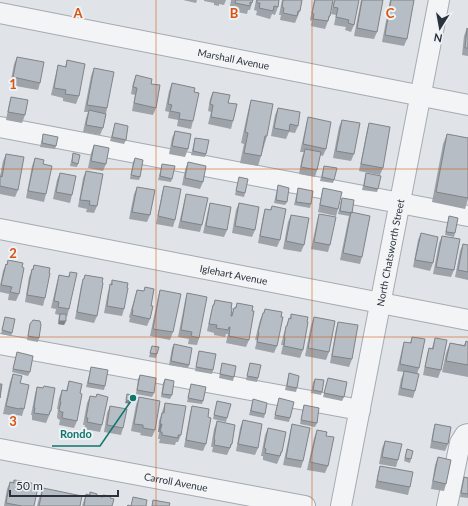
<svg xmlns="http://www.w3.org/2000/svg" width="468" height="506" viewBox="0 0 468 506" font-family="Lato,sans-serif">
<style>
.lines{fill:none;stroke-linecap:round;stroke-linejoin:round}
.minor-casing{stroke:#a6aab1;stroke-width:22}
.minor{stroke:#f2f4f6;stroke-width:20}
.wall{fill:#9da3a9}
.shaded-wall{fill:#808489}
.building{fill:#b7bdc4;stroke:#808489}
.grid{fill:none;stroke:#d55511;stroke-width:1;stroke-opacity:0.55}
.labels{text-anchor:middle;dominant-baseline:central;stroke-width:4;stroke-linejoin:round;paint-order:stroke}
.street-label{font-size:10px;fill:#2a323d;stroke:#eff2f5}
.grid-label{font-size:13px;text-anchor:middle;font-weight:bold;fill:#d55511;stroke:#eff2f5;stroke-width:4;stroke-linejoin:round;paint-order:stroke}
.leader{fill:none;stroke:#0f766e;stroke-width:1.5}
.callout-dot{fill:#0f766e;stroke:#eff2f5;stroke-width:1.5}
.callout-label{font-size:11px;text-anchor:middle;font-weight:bold;fill:#0f766e;stroke:#eff2f5;stroke-width:4;stroke-linejoin:round;paint-order:stroke}
</style>
<rect width="100%" height="100%" fill="#e0e3e7"/>
<g class="lines">
<!-- minor casing -->
<g class="minor-casing">
<g id="minor">
<path id="s1" d="M0 13 468 105"/>
<path d="M0 127 468 216"/>
<path id="s2" d="M0 229 468 320"/>
<path d="M0 344 360 410"/>
<path id="s3" d="M0 449 305 506"/>
<path id="s4" d="M341 506 439 0"/>
<path d="M447 506 460 443 465 435 468 434"/>
</g>
</g>
<!-- minor -->
<use href="#minor" class="minor"/>
</g>
<!-- wall -->
<path class="wall" d="M183 0H197L196 3Z
M204 0H226L224 5 219 4V6L214 5V3L204 1Z
M231 0H253L250 10H248L247 14 232 11 233 7 230 6Z
M256 0H279L278 7 275 15 272 14 270 19 256 15 257 11 254 10Z
M282 0H302L300 11 295 23 280 20 281 15H279Z
M314 0H333L330 16 325 29 311 26 312 21 310 20Z
M334 0 354 25 351 32 345 30 346 27 334 25 336 15 331 14Z
M361 0H383L377 32 374 39 354 36Z
M390 0H414L407 39 404 46 382 42Z
M467 28 468 29V56L462 55 464 36Z
M17 57 40 83 38 90 10 85 14 64Z
M67 60 79 96 76 104 63 101V98L51 95 56 73 58 65 65 67Z
M94 68 107 108 106 114 103 128 100 135 83 132 86 118 88 112H84L91 76Z
M136 75 151 84 156 108 153 115 132 111 135 95 131 94 133 83Z
M172 83 194 92 193 121 191 129 177 126 178 120 168 118 169 112 165 111 169 91Z
M213 92 228 103 233 121 231 129 208 124 211 112 208 111 210 99Z
M11 97 25 115 22 123 6 120 9 104Z
M251 100 267 136 258 166 240 163 244 144 241 143 248 111Z
M278 108 298 126 295 133 289 132 286 139 271 136 275 115Z
M308 117 326 149 323 156 320 155 317 170 315 177 299 174 302 157 304 152H300L306 125Z
M342 120 354 154 351 161 333 158 339 127Z
M115 123 126 140 124 144 110 141Z
M369 123 383 168 380 175 359 171 367 130Z
M175 131 188 149 185 157 169 154 172 138Z
M43 134 56 146 55 149 40 147Z
M447 134 468 138V199L465 209 432 202 443 144Z
M195 138 206 154 205 157 191 155Z
M94 145 106 164 103 171 88 168 91 153Z
M73 153 78 164 77 167 70 166Z
M6 154 18 190 15 197 0 194V176L3 161Z
M35 158 43 164 46 194 44 202 26 198 32 166Z
M135 158 140 177 139 180 130 179 133 162Z
M188 162 203 182 200 189 182 185 185 170Z
M162 164 172 179 171 182 158 180Z
M324 166 334 180 333 183 320 181Z
M86 171 97 206 94 213 86 212 87 209 78 207 83 178Z
M60 173 72 195 70 203 53 199 57 180Z
M366 173 378 189 377 192 362 190Z
M239 177 245 193 244 197 235 195Z
M278 185 287 202 285 205 274 203Z
M164 186 175 220 173 227 156 224 162 193Z
M137 187 150 215 147 222 129 219 134 194Z
M298 188 311 204 310 208 294 205Z
M323 188 338 209 336 216 318 212 321 196Z
M186 194 202 225 200 232 178 228 184 202Z
M342 198 352 213 362 257 360 264 340 260 349 216 338 214Z
M210 203 227 230 224 237 203 233 208 210Z
M239 203 255 230 252 237 232 233 236 210Z
M272 206 280 240 277 247 258 243 263 216 265 209 270 210Z
M319 214 330 245 328 252 311 249 317 221Z
M291 215 304 245 301 252 283 249 288 222Z
M449 216 455 233 454 237 445 235Z
M421 233 433 263 430 271 413 267 418 240Z
M442 236 454 270 451 277 433 274 439 243Z
M463 244 468 245V280L455 277 460 251Z
M8 260 19 294 16 301 8 300 9 294 0 292V286L3 271 6 264H7Z
M34 265 45 298 43 306 25 302 29 277Z
M70 272 69 309 67 317 66 316V321L64 325 58 324 59 315 55 314 56 309 51 308 57 282 59 275 68 277Z
M85 275 97 316 94 323 75 319 81 286Z
M112 280 124 309 122 316 104 313 108 292Z
M145 287 151 306 150 319 147 326 129 322 130 318 129 317 137 290 144 291Z
M160 290 173 332 170 340 150 336 158 297Z
M187 293 199 338 197 345 188 344 189 339 178 337 185 301Z
M215 300 231 308V316L234 308H235L237 303 249 340 246 347 226 343 228 334H226L225 337 214 335V333L207 331 211 312Z
M265 309 277 346 274 353 255 349 257 340H255L260 320Z
M291 314 303 350 300 358 281 354 283 345H281L284 333 289 318H290Z
M5 317 12 333 11 336 1 334Z
M314 317 329 352 326 360 305 356 311 325Z
M338 322 352 359 349 367 330 363 336 329Z
M30 324 39 338 38 342 27 340 29 328Z
M412 337 419 368 417 374 415 391 413 398 398 395 401 379 404 372 397 371 402 349 404 342 410 343Z
M435 338 441 370 438 378 423 375 427 355 429 348H432Z
M466 341 468 342V377L442 372 446 353 450 343 464 345Z
M174 344 189 365 188 368 169 365 172 348Z
M152 346 157 354 156 358 149 357Z
M199 351 213 370 212 374 195 371 198 355Z
M17 352 30 372 28 376 12 372Z
M222 363 234 377 233 381 219 378Z
M250 363 258 378 257 382 246 380Z
M91 367 105 386 104 390 86 387Z
M289 373 297 388 296 392 285 390Z
M13 374 20 383 24 409 22 416 17 415V416L3 414 10 382Z
M140 375 154 393 152 397 136 394 138 379Z
M328 378 344 397 342 401 323 397Z
M165 379 172 395 170 399 161 397 163 383Z
M315 379 322 392 321 395 311 393 313 382Z
M69 381 77 421 74 428 59 425 60 420 58 419 57 417 58 409H57L59 398 62 390 66 391Z
M191 384 203 401 202 404 187 402Z
M44 386 51 411 46 423 32 420V415H31L35 394 37 387 43 388Z
M97 394 102 425 100 432 84 429 85 425H83L87 403 90 396 96 397Z
M139 397 155 430 152 437 140 435 141 433 131 431 136 405Z
M279 398 290 418 289 422 274 419Z
M253 399 265 414 264 418 249 415Z
M217 401 227 418 226 422 213 419Z
M165 403 181 435 178 442H176L175 445 159 443 160 439H158L159 432H158L159 421Z
M304 405 317 423 315 427 300 424 303 409Z
M110 406 123 428 121 435 104 432 107 413Z
M192 406 208 417 206 444 203 451 184 447 190 413Z
M243 420 258 448 255 455 236 451 240 428Z
M217 421 232 444 227 455 212 452 213 447H211L214 429Z
M292 424 303 461 301 468 283 465 290 432Z
M435 424 448 444 445 451 430 448 433 431Z
M268 428 282 452 277 464 263 460V456H261L265 435Z
M317 430 326 436 328 466 325 473 307 470 314 438Z
M385 441 398 460 396 467 379 464 382 448Z
M407 449 411 459 410 463 404 461Z
M438 457 446 484 444 491 431 489 435 465Z
M380 466 410 487 408 495 375 488 378 473Z
M464 477 468 478V498L460 497Z
M14 480 21 484 26 485 27 482 34 506H4L7 489 10 482H13Z
M43 488 80 506H37L39 498Z
M90 492 97 496 102 497 103 495 112 506H82L86 494 89 495Z"/>
<!-- shaded-wall -->
<path class="shaded-wall" d="M59 321H66L64 325 58 324Z
M126 400 131 401 130 404 125 403Z
M160 424H162L159 432H158Z"/>
<!-- building -->
<path class="building" d="M236 0H253L252 3 250 2V6L235 3Z
M257 0H279L278 7 274 6 273 11 259 8 260 3H257Z
M283 0H302L300 11H298L297 16 283 13 284 8 282 7Z
M315 0H333L330 16H329L328 21 313 19 314 14 312 13Z
M335 0H359L354 25 348 23 349 20 336 17 338 8 333 7Z
M362 0H383L377 32 357 28Z
M391 0H414L407 39 385 35Z
M467 28 468 29V48H465Z
M17 57 44 62 40 83 13 77Z
M67 60 85 64 79 96 65 94 66 90 54 88 58 65 66 67Z
M94 68 114 72 107 108 87 105Z
M136 75 152 79 151 84 160 85 156 108 134 103 137 88 133 87Z
M172 83 195 88 194 92 199 93 193 121 179 119 180 113 170 111 172 105 168 104Z
M213 92 230 95 228 103 237 104 233 121 211 117 213 105 210 104Z
M11 97 28 100 25 115 8 112Z
M251 100 273 104 267 136H265L261 156 244 153 248 133 245 132Z
M278 108 300 112 298 126 290 124 289 131 274 128Z
M89 110 106 114 103 128 86 125Z
M308 117 331 122 326 149 303 144Z
M342 120 360 123 354 154 336 151Z
M115 123 128 126 126 140 112 137Z
M369 123 390 127 383 168 361 164Z
M175 131 191 134 188 149 172 146Z
M43 134 58 137 56 146 42 143Z
M447 134 468 138V198L436 192Z
M195 138 209 140 206 154 193 151Z
M94 145 109 148 106 164 91 161Z
M305 149 321 152 317 170 301 167Z
M73 153 80 155 78 164 72 162Z
M6 154 24 157 18 190 0 186V176L2 177Z
M35 158 44 160 43 164 52 166 46 194 28 191Z
M135 158 143 160 140 177 131 175Z
M188 162 206 166 203 182 185 178Z
M162 164 175 166 172 179 160 176Z
M324 166 337 168 334 180 322 177Z
M86 171 103 174 97 206 89 205 90 201 80 200Z
M60 173 76 176 72 195 56 192Z
M366 173 381 176 378 189 364 186Z
M239 177 248 179 245 193 236 191Z
M278 185 289 188 287 202 276 200Z
M164 186 181 189 175 220 158 216Z
M137 187 155 190 150 215 132 212Z
M298 188 313 191 311 204 296 202Z
M323 188 342 192 338 209 320 205Z
M186 194 208 198 202 225 181 221Z
M342 198 354 200 352 213 340 211Z
M210 203 231 207 227 230 206 226Z
M239 203 259 207 255 230 235 226Z
M272 206 286 209 280 240 260 236 265 209 271 210Z
M351 212 370 216 362 257 343 253Z
M319 214 336 217 330 245 314 242Z
M291 215 309 218 304 245 286 241Z
M449 216 458 218 455 233 446 232Z
M421 233 438 237 433 263 415 260Z
M442 236 460 239 454 270 436 267Z
M463 244 468 245V272L458 270Z
M8 260 23 263 22 267 24 268 19 294 10 292 12 287 1 285 6 264 7 265Z
M34 265 50 268 49 273H50L45 298 27 295 32 269 33 270Z
M70 272 77 273 69 309 58 307 59 302 54 301 59 275 69 277Z
M85 275 103 278 102 282 103 283 97 316 77 312 83 279H84Z
M112 280 128 283 127 288H128L124 309 107 306 110 284 112 285Z
M145 287 154 289 151 306H153L150 319 132 315 133 310H132L137 290 144 291Z
M160 290 181 294 173 332 153 329Z
M187 293 207 297 199 338 191 336 192 332 181 330Z
M215 300 232 303 231 308H232L231 316H232L234 308H236L237 303 253 306 252 311H254L249 340 229 336 230 327H229L228 330 216 328 217 325 209 324 213 305H214Z
M265 309 282 312 281 317H283L277 346 257 342 259 333 258 332 263 313H264Z
M60 314H66V321H59Z
M291 314 308 317 307 322H308L303 350 284 346 285 338H284L286 326H287L289 318 291 319Z
M5 317 15 319 12 333 2 330Z
M314 317 335 321 329 352 308 348Z
M33 320 40 321 41 325 39 338 28 336 30 324Z
M338 322 358 325 352 359 332 356Z
M412 337 425 339 419 368 400 364 404 342 411 343Z
M435 338 447 340 441 370 425 367 429 348 433 349Z
M466 341 468 342V365L446 361 450 343 465 346Z
M174 344 192 348 189 365 171 361Z
M152 346 159 347 157 354 150 353Z
M199 351 216 354 213 370 196 367Z
M17 352 33 356 30 372 13 369Z
M222 363 236 366 234 377 220 374Z
M250 363 261 365 258 378 247 376Z
M91 367 108 370 105 386 88 383Z
M404 371 419 374 415 391 401 388Z
M289 373 299 376 297 388 287 386Z
M13 374 22 376 20 383 29 385 24 409 20 408 19 409 6 406Z
M140 375 156 378 154 393 137 390Z
M328 378 347 382 344 397 324 393Z
M165 379 174 381 172 395 162 394Z
M315 379 324 380 322 392 313 390Z
M69 381 82 384 80 393 82 394 77 421 62 418 63 412H61L59 410 61 402 60 401 62 390 67 391Z
M0 384H2L0 398Z
M191 384 206 387 203 401 188 398Z
M44 386 55 388 51 411H50L49 415 34 413 35 408H34L37 387 43 388Z
M97 394 108 397 102 425 87 422 88 418H86L90 396 96 397Z
M127 394 132 395 131 401 126 400Z
M139 397 160 401 155 430 143 428V425L134 424Z
M279 398 294 402 290 418 275 415Z
M253 399 267 403 265 414 251 411Z
M217 401 231 404 227 418 214 415Z
M165 403 186 406 181 435H178V438L162 435V432H160L162 424H160L162 413H164Z
M304 405 319 408 317 423 301 420Z
M110 406 127 409 123 428 107 425Z
M192 406 209 409 208 417 211 418 206 444 186 440Z
M243 420 262 424 258 448 238 444Z
M217 421 235 425 232 444H231L230 448 214 445 215 440 214 439Z
M292 424 310 428 303 461 286 458Z
M435 424 451 427 448 444 432 441Z
M268 428 286 432 282 452H281L280 456 265 453 266 449 264 448Z
M317 430 327 432 326 436 334 437 328 466 310 462Z
M385 441 402 444 398 460 382 457Z
M407 449 413 451 411 459 405 458Z
M438 457 451 460 446 484 433 481Z
M380 466 413 472 410 487 377 481Z
M464 477 468 478V494L461 493Z
M14 480 22 481 21 484 27 485V482L35 484V486L38 487 34 506H22L6 503 10 482 14 483Z
M43 488 82 496 80 506H39Z
M90 492 97 494V496L103 497V495L111 496 110 498 114 499 112 506H84L86 494 90 495Z
M133 497 147 500 146 506H127L128 505 131 506Z
M153 500 170 503 169 506H152Z"/>
<!-- grid -->
<path class="grid" d="M156 0V506M312 0V506M0 169H468M0 337H468"/>
<g class="labels">
<!-- street labels -->
<g class="street-label">
<text stroke="none"><textPath href="#s1" startOffset="238">Marshall Avenue</textPath></text>
<text stroke="none"><textPath href="#s4" startOffset="258">North Chatsworth Street</textPath></text>
<text stroke="none"><textPath href="#s2" startOffset="238">Iglehart Avenue</textPath></text>
<text stroke="none"><textPath href="#s3" startOffset="179">Carroll Avenue</textPath></text>
</g>
</g>
<g class="grid-label">
<text x="78" y="18">A</text>
<text x="234" y="18">B</text>
<text x="390" y="18">C</text>
<text x="13" y="89">1</text>
<text x="13" y="258">2</text>
<text x="13" y="426">3</text>
</g>
<!-- callouts -->
<path class="leader" d="M133 398L100 446H52"/>
<circle class="callout-dot" cx="133" cy="398" r="4"/>
<g class="callout-label">
<text x="76" y="438">Rondo</text>
</g>
<!-- north arrow -->
<g transform="translate(440 28) rotate(191)" stroke="#eff2f5" stroke-width="3" paint-order="stroke">
<path d="M0-3L7 15L0 10L-7 15Z" fill="#2a323d"/>
<text y="-6" font-size="11" font-weight="bold" text-anchor="middle" fill="#2a323d">N</text>
</g>
<!-- scale -->
<path d="M10 490v6h108v-6" fill="none" stroke="#2a323d" stroke-width="2"/>
<text x="16" y="490" font-size="12" fill="#2a323d" stroke="#eff2f5" stroke-width="3" paint-order="stroke">50 m</text>
</svg>
